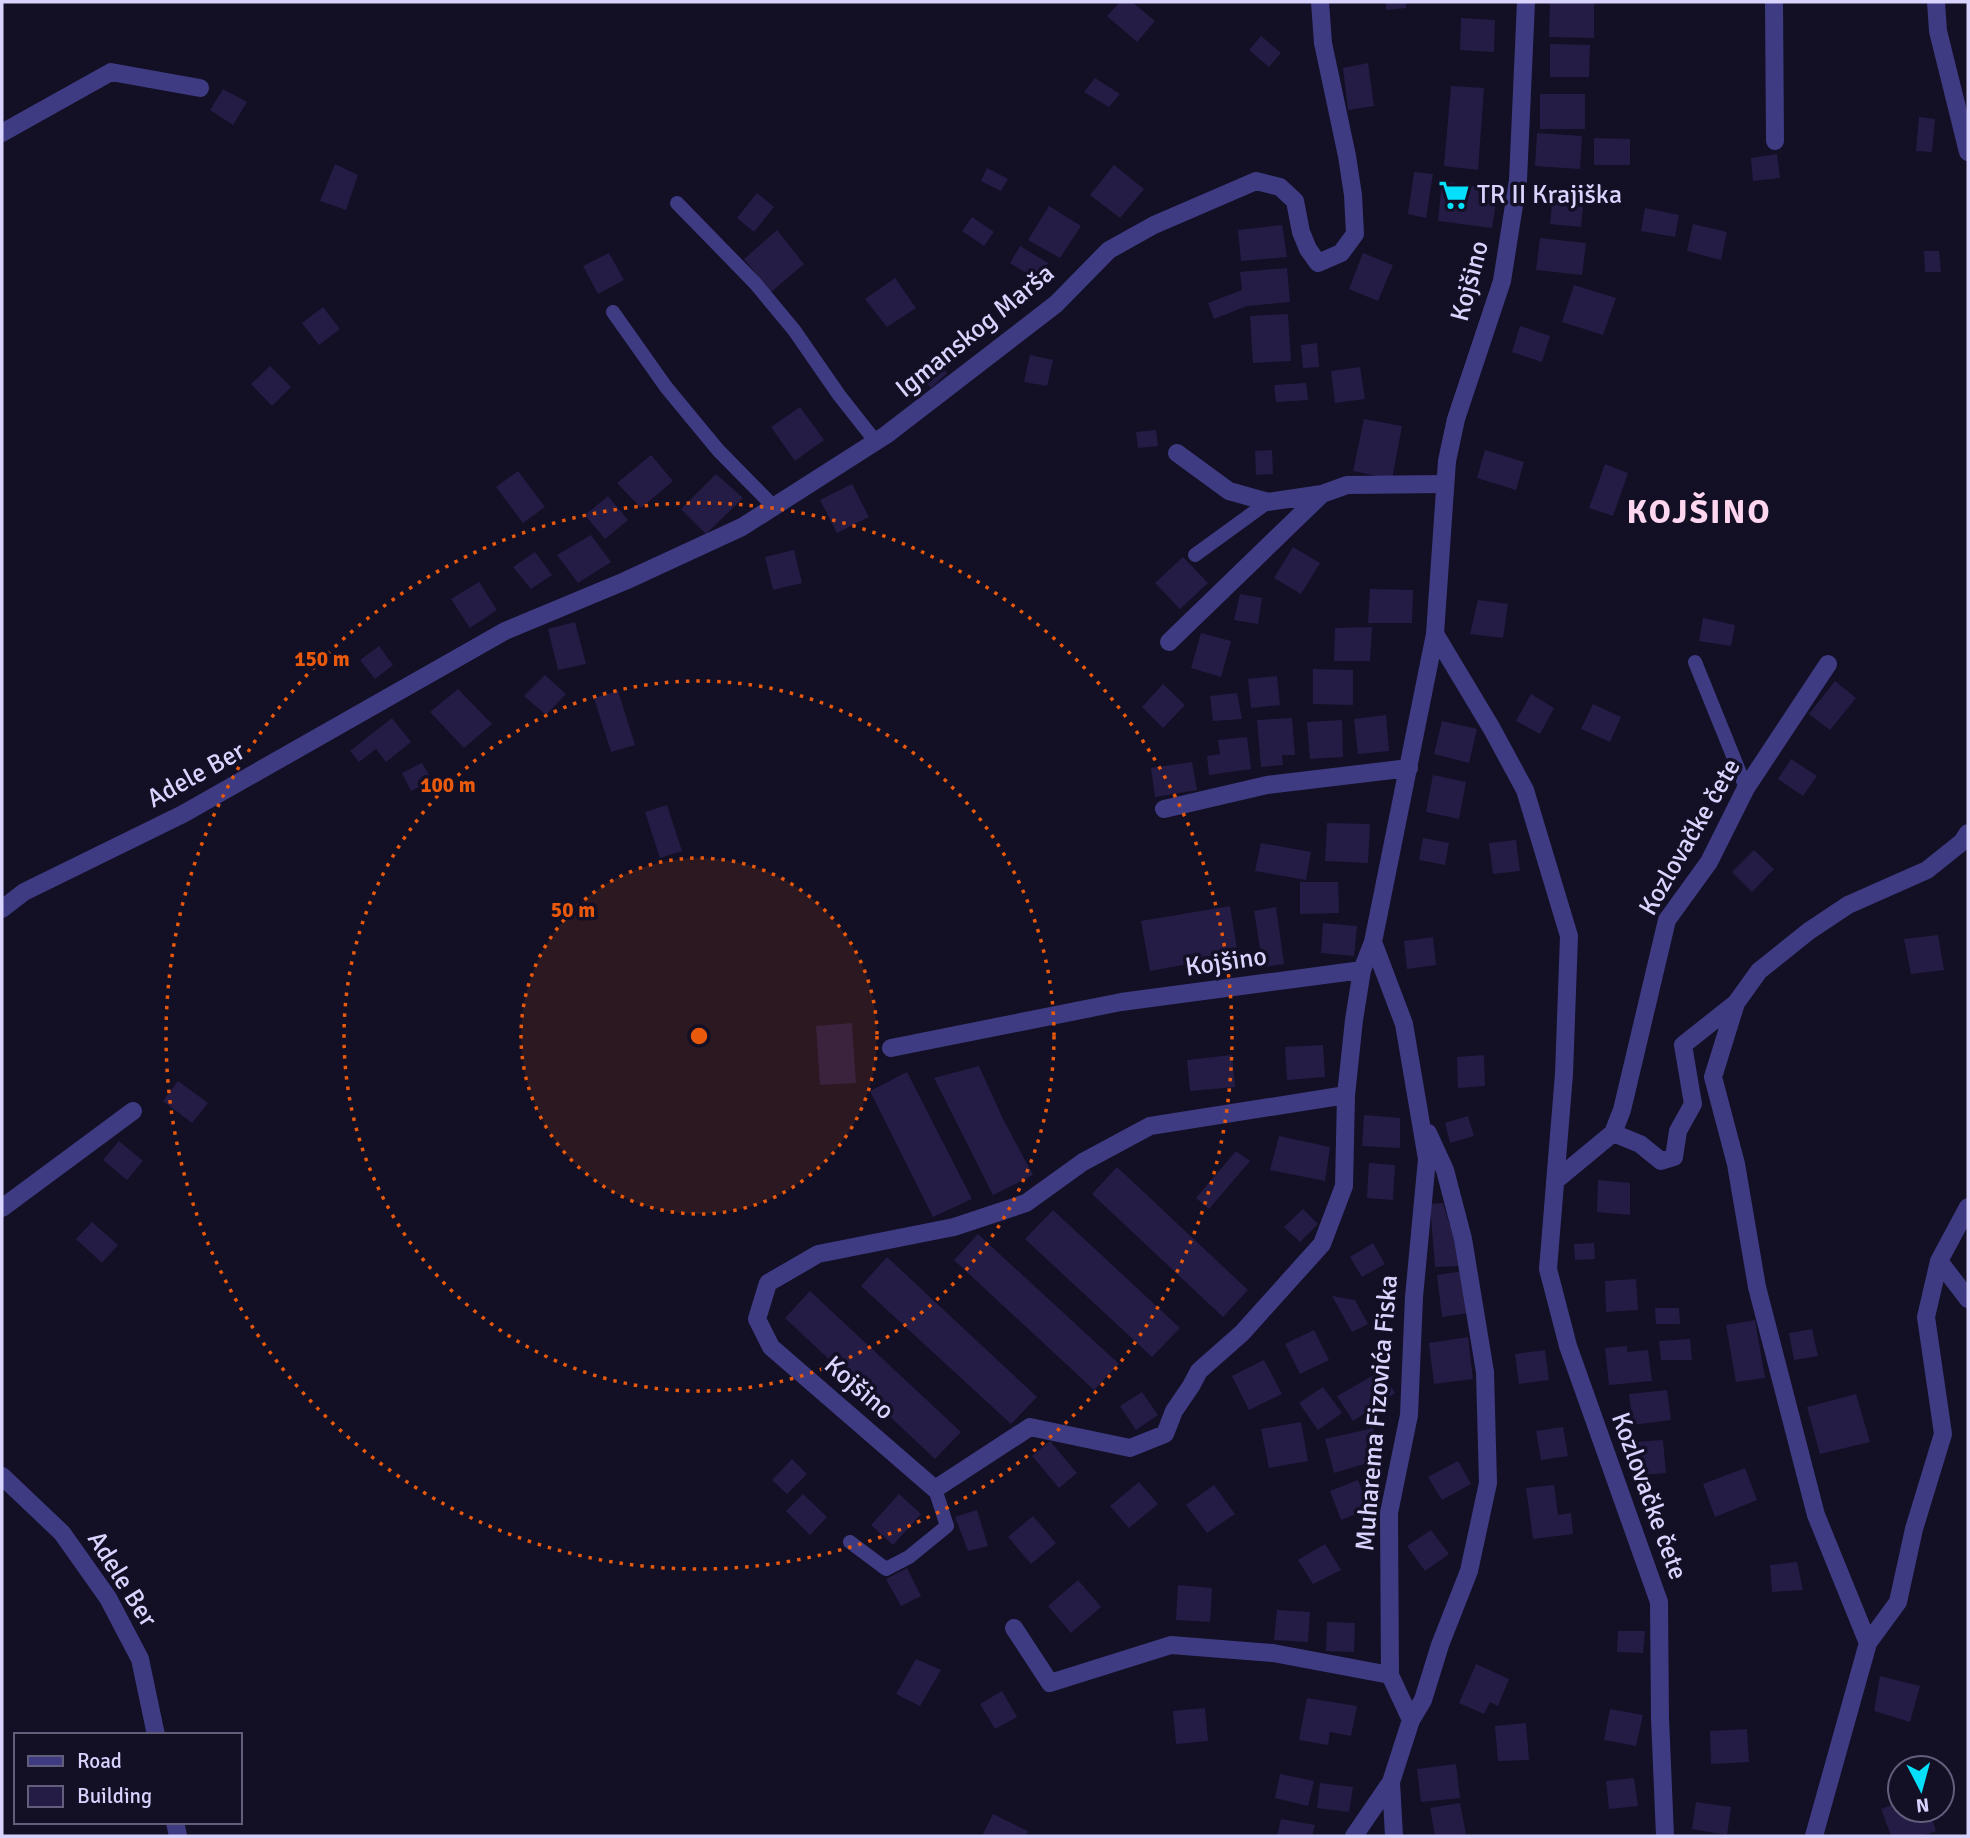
<svg xmlns="http://www.w3.org/2000/svg" width="1970" height="1838" viewBox="0 0 1970 1838" font-family="Signika,sans-serif">
<style>
.building{fill:#241c45}
.lines{fill:none;stroke-linecap:round;stroke-linejoin:round}
.service{stroke:#3e3b83;stroke-width:14}
.minor{stroke:#3e3b83;stroke-width:18}
.tertiary{stroke:#3e3b83;stroke-width:18}
.ring{fill:none;stroke:#e8590c;stroke-width:3.5;stroke-dasharray:3.5 7}
.labels{text-anchor:middle;dominant-baseline:central;stroke-width:7;stroke-linejoin:round;paint-order:stroke}
.poi-label{font-size:26px;fill:#d9d4fe;stroke:#130f25;text-anchor:start}
.street-label{font-size:26px;fill:#d9d4fe;stroke:#130f25}
.district-label{font-size:33px;font-weight:bold;letter-spacing:2px;fill:#fed6ef;stroke:#130f25}
.centre{fill:#e8590c;stroke:#130f25;stroke-width:3.5}
.ring-label{font-size:21px;text-anchor:middle;font-weight:bold;fill:#e8590c;stroke:#130f25;stroke-width:7;stroke-linejoin:round;paint-order:stroke}
</style>
<rect width="100%" height="100%" fill="#130f25"/>
<!-- building -->
<path class="building" d="M1120 2H1132L1155 21 1137 42 1107 16Z
M1386 2H1406V8L1386 10Z
M1550 2 1594 3V38L1549 37Z
M1461 18 1495 20 1494 52 1460 50Z
M1261 36 1281 53 1269 67 1249 50Z
M1550 44 1590 45 1589 77H1550Z
M1368 63 1374 106 1348 110 1343 68Z
M1095 78 1120 94 1109 107 1084 92Z
M1451 86 1484 88 1478 170 1444 166Z
M223 89 247 102 233 125 210 110Z
M1540 94H1585V129H1540Z
M1919 117 1935 119 1932 152 1916 151Z
M1537 133 1582 136 1580 169 1535 166Z
M1594 138 1630 139V165H1594Z
M1777 154 1780 178 1753 181 1751 158Z
M335 164 358 175 346 210 320 201Z
M1114 165 1144 189 1120 218 1090 195Z
M987 168 1008 179 1001 191 981 181Z
M1414 172 1433 174 1426 218 1408 214Z
M1442 181 1498 190 1492 228 1438 221Z
M757 193 774 207 754 232 737 218Z
M1552 204 1583 207 1581 227 1550 224Z
M1049 206 1081 226 1060 258 1028 240Z
M1645 208 1679 215 1675 237 1641 231Z
M972 217 994 232 984 246 962 231Z
M1693 224 1727 232 1721 260 1687 251Z
M1282 225 1287 257 1241 261 1238 230Z
M777 230 804 264 771 292 744 259Z
M1540 238 1586 243 1582 275 1536 270Z
M1020 246 1048 263 1037 280 1010 263Z
M1924 251H1939L1941 272H1925Z
M609 253 624 280 598 294 583 266Z
M1363 253 1393 265 1378 301 1349 289Z
M1287 268 1290 302 1247 306 1214 319 1208 303 1242 290 1240 272Z
M895 278 916 308 887 327 865 299Z
M1574 285 1616 298 1603 335 1562 322Z
M323 307 340 329 319 345 302 323Z
M1288 314 1291 361 1253 363 1250 316Z
M1520 326 1550 336 1542 362 1512 352Z
M1317 343 1319 367 1303 368 1301 345Z
M1030 355 1053 360 1047 386 1024 382Z
M931 356 947 373 931 388 915 371Z
M270 366 291 387 272 406 251 384Z
M1360 367 1365 399 1335 403 1331 371Z
M1306 383 1308 400 1276 402 1274 385Z
M800 407 824 440 795 461 771 427Z
M1364 419 1402 426 1392 479 1353 471Z
M1156 430 1158 446 1138 448 1136 432Z
M1272 450 1273 474 1256 475 1255 451Z
M1485 450 1524 462 1516 490 1477 478Z
M651 455 673 481 641 508 617 483Z
M1605 464 1628 473 1613 516 1589 508Z
M518 471 545 507 523 523 496 487Z
M716 474 743 498 706 534 681 509Z
M852 484 869 517 837 533 820 500Z
M608 496 628 520 605 539 585 515Z
M591 535 611 562 578 583 557 555Z
M1293 547 1320 563 1301 594 1274 578Z
M794 550 802 583 773 590 765 557Z
M535 552 552 575 531 589 513 567Z
M1183 557 1208 583 1180 609 1155 583Z
M479 582 497 610 470 628 451 599Z
M1370 589 1413 590 1412 623H1368Z
M1240 594 1262 598 1258 624 1234 620Z
M1478 600 1508 604 1503 638 1470 634Z
M1703 618 1735 625 1731 646 1699 641Z
M575 622 586 664 558 670 548 629Z
M1372 627 1370 661H1334L1335 628Z
M1201 633 1231 641 1221 677 1191 668Z
M379 646 393 665 375 679 360 660Z
M1313 669 1353 670V705L1313 704Z
M545 675 566 694 546 715 524 696Z
M1277 676 1280 705 1251 708 1248 679Z
M1835 681 1856 698 1830 730 1809 714Z
M1163 684 1185 705 1163 728 1142 707Z
M458 689 492 724 464 748 430 712Z
M618 691 635 745 611 752 594 698Z
M1237 693 1242 719 1213 721 1210 696Z
M1531 694 1554 708 1540 734 1516 721Z
M1593 704 1621 717 1610 742 1581 729Z
M1386 715 1389 751 1358 754 1354 719Z
M392 718 411 742 386 762 376 749 359 762 350 751Z
M1292 718 1295 755H1282L1283 765 1261 767 1257 720Z
M1342 720 1343 757 1310 759 1307 722Z
M1442 721 1477 729 1469 763 1434 754Z
M1247 737 1251 769 1209 775 1207 756 1220 754 1218 740Z
M1791 759 1817 776 1803 796 1778 779Z
M1192 762 1197 790 1155 797 1151 768Z
M422 763 432 780 411 791 402 773Z
M1433 775 1466 782 1459 819 1426 812Z
M667 805 682 851 660 858 645 812Z
M1327 823 1370 824 1368 863 1325 861Z
M1423 838 1449 843 1445 865 1419 860Z
M1516 840 1520 871 1493 874 1489 843Z
M1261 843 1311 852 1306 880 1255 871Z
M1754 850 1774 869 1752 892 1732 872Z
M1300 882H1338L1339 913 1300 914Z
M1230 906 1238 955 1150 971 1141 921Z
M1276 907 1284 964 1263 967 1254 911Z
M1323 923 1357 926 1354 956 1321 953Z
M1938 935 1944 970 1911 974 1904 939Z
M1433 937 1436 965 1407 969 1404 941Z
M852 1023 856 1083 820 1085 816 1026Z
M1323 1045 1325 1077 1287 1080 1285 1047Z
M1232 1055 1235 1087 1190 1091 1187 1060Z
M1484 1055 1485 1086 1458 1088 1457 1057Z
M979 1066 1003 1119 1033 1175 993 1195 934 1078Z
M907 1072 972 1199 933 1217 870 1091Z
M178 1081 208 1103 192 1123 163 1101Z
M1364 1115 1400 1118V1148L1362 1146Z
M1468 1116 1474 1136 1450 1143 1445 1123Z
M1279 1136 1330 1147 1325 1181 1270 1170Z
M119 1141 143 1161 127 1180 103 1160Z
M1236 1151 1250 1161 1209 1209 1196 1198Z
M1369 1163 1395 1165 1393 1200 1367 1198Z
M1117 1167 1248 1290 1223 1317 1092 1194Z
M1598 1180 1630 1183V1215L1597 1212Z
M1443 1203 1456 1245 1460 1266 1435 1267 1430 1204Z
M1303 1209 1318 1224 1300 1242 1284 1227Z
M1053 1210 1180 1328 1152 1357 1025 1239Z
M92 1222 118 1245 102 1263 76 1239Z
M978 1234 1119 1364 1094 1390 954 1260Z
M1373 1243 1385 1264 1362 1277 1350 1257Z
M1594 1243 1595 1259 1575 1260 1574 1244Z
M887 1257 1037 1397 1011 1424 861 1286Z
M1463 1271 1469 1313 1442 1317 1437 1275Z
M1636 1279 1638 1310 1606 1312 1605 1281Z
M810 1291 961 1432 935 1459 785 1318Z
M1332 1296 1355 1300 1368 1324 1352 1332Z
M1655 1308H1679L1680 1324H1656Z
M1755 1320 1765 1378 1736 1382 1726 1325Z
M1812 1329 1818 1356 1794 1360 1789 1333Z
M1314 1330 1329 1360 1300 1374 1285 1344Z
M1468 1337 1473 1379 1434 1384 1429 1343Z
M1690 1339 1692 1360H1661L1659 1341Z
M1627 1346V1352L1648 1350 1652 1381 1609 1385 1605 1348Z
M1545 1350 1549 1380 1519 1384 1515 1354Z
M1264 1360 1282 1394 1249 1410 1232 1376Z
M1381 1371 1395 1393 1353 1421 1337 1396Z
M1323 1387 1342 1413 1318 1430 1299 1403Z
M1667 1390 1671 1420 1633 1425 1629 1394Z
M1142 1392 1158 1415 1136 1430 1120 1406Z
M1856 1394 1870 1442 1820 1454 1807 1407Z
M1301 1422 1308 1461 1269 1468 1261 1429Z
M1563 1427 1568 1456 1541 1460 1536 1431Z
M1373 1428 1381 1459 1334 1473 1325 1439Z
M1663 1440 1666 1473 1638 1475 1635 1442Z
M1050 1441 1077 1473 1059 1488 1032 1456Z
M792 1459 807 1474 787 1494 772 1480Z
M1458 1461 1471 1484 1442 1500 1428 1477Z
M1745 1468 1757 1500 1715 1517 1703 1484Z
M1358 1480 1369 1509 1341 1520 1330 1491Z
M1139 1482 1158 1504 1129 1528 1110 1506Z
M1214 1485 1235 1514 1207 1533 1186 1505Z
M1554 1485 1558 1515 1571 1513 1573 1534 1533 1539 1526 1488Z
M803 1494 827 1517 810 1535 786 1511Z
M899 1494 921 1514 893 1545 871 1525Z
M977 1510 988 1546 968 1551 955 1517Z
M1033 1516 1056 1543 1031 1564 1008 1537Z
M1431 1530 1449 1554 1425 1571 1407 1546Z
M1325 1544 1341 1570 1313 1584 1298 1560Z
M1797 1562 1803 1590 1772 1592 1770 1565Z
M907 1568 921 1596 901 1606 886 1579Z
M1078 1580 1101 1607 1071 1633 1048 1606Z
M1178 1585 1212 1588 1210 1622 1176 1620Z
M1277 1610 1310 1612 1308 1642 1274 1640Z
M1327 1622 1355 1623 1354 1652 1326 1651Z
M1618 1631H1645L1643 1653 1617 1652Z
M916 1659 941 1670 920 1706 896 1694Z
M1476 1664 1509 1679 1498 1706 1490 1702 1484 1714 1459 1703Z
M1880 1676 1920 1686 1910 1722 1874 1711Z
M1002 1691 1017 1717 995 1729 980 1704Z
M1307 1698 1357 1706 1351 1736 1330 1732 1328 1745 1299 1740Z
M1205 1708 1208 1741 1176 1744 1173 1711Z
M1610 1709 1643 1715 1636 1746 1604 1740Z
M1526 1723 1529 1760 1498 1761 1495 1726Z
M1747 1729 1749 1762 1711 1764 1710 1731Z
M1456 1764 1460 1798 1421 1802 1417 1769Z
M1280 1774 1314 1781 1308 1806 1275 1798Z
M1634 1778 1638 1806 1609 1809 1606 1781Z
M1320 1783 1353 1787 1349 1812 1317 1808Z
M1696 1802 1731 1807 1727 1835 1692 1829Z
M1900 1802V1810H1929L1936 1831 1921 1836H1891L1881 1809Z
M1460 1803 1466 1834 1453 1836H1435L1430 1808Z
M993 1814 1028 1831 1026 1836H982Z
M1281 1819 1315 1825 1312 1836H1277Z"/>
<g class="lines">
<!-- service -->
<path class="service" d="M677 203 755 283 794 330 839 395 876 442
M613 312 666 387 718 450 774 507
M1195 555 1268 502
M1695 662 1746 788
M850 1542 886 1569 909 1557 947 1526 935 1489"/>
<!-- minor -->
<path class="minor" d="M1774 2 1775 141
M1936 2 1938 31 1968 152
M2 133 111 72 200 88
M1177 453 1229 491 1268 502 1322 494 1347 485 1445 484
M1435 634 1492 729 1525 790 1569 936 1564 1074 1548 1269 1568 1346 1659 1602 1660 1718 1665 1836
M1169 642 1322 494
M1164 809 1267 785 1409 768
M2 909 24 892 183 814 505 631 625 581 742 527 886 435 1056 304 1109 250 1154 225 1256 181 1280 187 1295 201 1301 232 1308 249 1318 263 1341 253 1355 234 1353 195 1347 156 1323 43 1320 2
M1373 942 1404 1024 1427 1159 1414 1297 1409 1415 1389 1513 1390 1675 1411 1720 1391 1782 1394 1836
M1736 1003 1759 971 1809 931 1848 905 1927 870 1962 842 1968 833
M891 1048 1121 1002 1362 970
M1346 1095 1150 1126 1083 1162 1026 1203 954 1227 818 1254 768 1283 757 1319 771 1347 935 1489 1030 1427 1130 1448 1165 1434 1174 1411 1191 1386 1199 1371 1242 1333 1322 1244 1344 1186 1346 1095 1354 1020 1362 970 1373 942 1435 634
M1613 1133 1622 1110 1667 920 1709 862 1746 788 1828 664
M1555 1181 1613 1133 1640 1144 1661 1161 1674 1157 1678 1131 1693 1104 1683 1045 1736 1003 1713 1077 1736 1164 1757 1287 1816 1515 1868 1643 1898 1602 1914 1529 1943 1434 1926 1317 1939 1261 1968 1207
M2 1208 133 1111
M1939 1261 1968 1299
M2 1476 62 1533 108 1598 140 1659 156 1735
M1014 1628 1050 1683 1171 1645 1273 1653 1390 1675
M1411 1720 1423 1700 1440 1645 1469 1571 1488 1483 1485 1372 1463 1239 1445 1170 1428 1133
M175 1822 178 1836
M1354 1836 1391 1782
M1814 1836 1868 1643"/>
<!-- tertiary -->
<path class="tertiary" d="M1435 634 1447 461 1456 419 1502 281 1518 180 1526 2"/>
</g>
<!-- distance rings -->
<circle cx="699" cy="1036" r="178" fill="#e8590c" fill-opacity=".12"/>
<g class="ring">
<circle cx="699" cy="1036" r="178"/>
<circle cx="699" cy="1036" r="355"/>
<circle cx="699" cy="1036" r="533"/>
</g>
<!-- icons -->
<defs>
<g id="supermarket-bare" transform="scale(2.415)"><path d="M-6-5.5h2.5l.6 2H6L4.5 2H-2.5L-4.4-4H-6ZM-1.5 3.2a1.3 1.3 0 1 0 .1 0ZM3 3.2a1.3 1.3 0 1 0 .1 0Z" fill="#05dff9" stroke="#130f25" stroke-width="2.5" paint-order="stroke"/></g>
</defs>
<g fill-rule="evenodd">
<use href="#supermarket-bare" x="1454" y="195"/>
</g>
<g class="labels">
<!-- poi labels -->
<g class="poi-label">
<text x="1477" y="195">TR II Krajiška</text>
</g>
<!-- street labels -->
<g class="street-label">
<text transform="translate(1470 281) rotate(-75)">Kojšino</text>
<text transform="translate(975 331) rotate(-39)">Igmanskog Marša</text>
<text transform="translate(196 775) rotate(-29)">Adele Ber</text>
<text transform="translate(1690 837) rotate(-60)">Kozlovačke čete</text>
<text transform="translate(1226 962) rotate(-8)">Kojšino</text>
<text transform="translate(859 1388) rotate(41)">Kojšino</text>
<text transform="translate(1377 1413) rotate(-85)">Muharema Fizovića Fiska</text>
<text transform="translate(1649 1496) rotate(70)">Kozlovačke čete</text>
<text transform="translate(122 1579) rotate(58)">Adele Ber</text>
</g>
<!-- district labels -->
<g class="district-label">
<text x="1699" y="512">KOJŠINO</text>
</g>
</g>
<circle cx="699" cy="1036" r="10" class="centre"/>
<g class="ring-label">
<text x="322" y="666">150 m</text>
<text x="448" y="792">100 m</text>
<text x="573" y="917">50 m</text>
</g>
<!-- border -->
<rect width="1970" height="1838" fill="none" stroke="#d9d4fe" stroke-width="7"/>
<!-- legend -->
<rect x="14" y="1733" width="228" height="91" fill="#130f25" stroke="#625e7c" stroke-width="2"/>
<rect x="28" y="1756" width="35" height="10" fill="#3e3b83" stroke="#625e7c" stroke-width="2"/>
<text x="77" y="1768" font-size="21" fill="#d9d4fe">Road</text>
<rect x="28" y="1786" width="35" height="21" fill="#241c45" stroke="#625e7c" stroke-width="2"/>
<text x="77" y="1803" font-size="21" fill="#d9d4fe">Building</text>
<!-- north arrow -->
<g transform="translate(1921 1789) rotate(174)"><circle r="33" fill="#130f25" stroke="#625e7c" stroke-width="2"/>
<path d="M0-5L12 26L0 18L-12 26Z" fill="#05dff9"/>
<text y="-10" font-size="19" font-weight="bold" text-anchor="middle" fill="#d9d4fe">N</text>
</g>
</svg>
